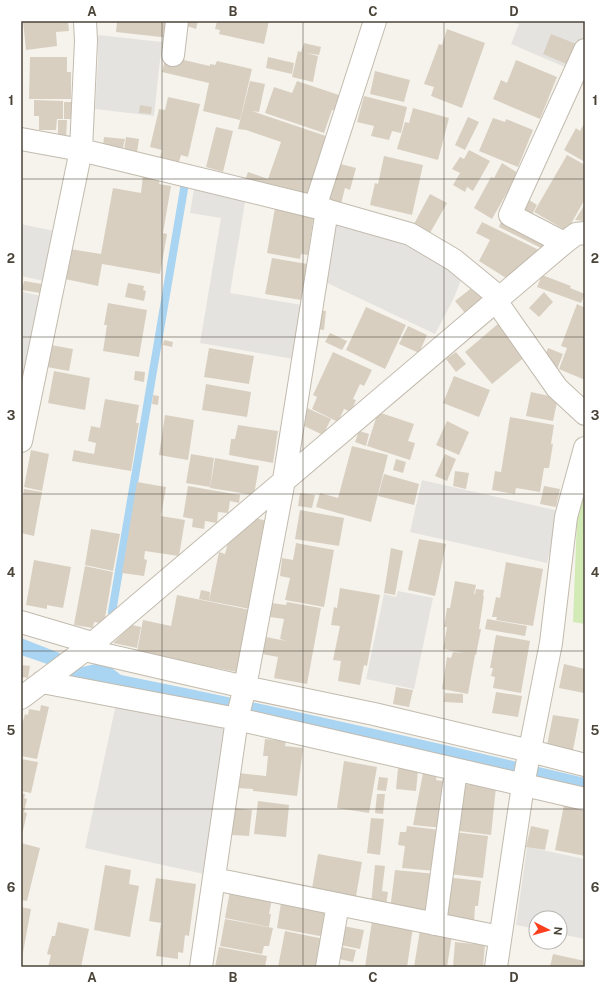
<svg xmlns="http://www.w3.org/2000/svg" width="606" height="988" viewBox="0 0 606 988" font-family="'Public Sans',sans-serif">
<style>
.green{fill:#d2eab5}
.parking{fill:#e5e3e0}
.water{fill:#a9d4f2}
.lines{fill:none;stroke-linecap:round;stroke-linejoin:round}
.stream{stroke:#a9d4f2;stroke-width:8}
.building{fill:#d8cfc1}
.minor-casing{stroke:#c2bbae;stroke-width:24}
.minor{stroke:#fff;stroke-width:22}
.grid{fill:none;stroke:#4b4439;stroke-width:1;stroke-opacity:0.55}
.neatline{fill:none;stroke:#4b4439;stroke-width:1.5}
.grid-label{font-size:13px;text-anchor:middle;font-weight:bold;fill:#4b4439}
</style>
<rect width="100%" height="100%" fill="#f6f3ec"/>
<!-- green -->
<path class="green" d="M583 487H585V624L573 622 577 519Z"/>
<!-- parking -->
<path class="parking" d="M508 21H585V38L572 70 511 44 519 24Z
M98 35 162 42 154 116 95 109 98 60Z
M195 183 246 196 230 293 302 305 294 359 200 343 221 218 190 213Z
M331 219 407 238 463 275 453 300 435 334 321 280Z
M21 224 54 231 44 281 21 276Z
M23 292 41 296 24 381H21V300Z
M422 480 559 511 547 563 410 532Z
M398 591 433 598 414 689 366 679 384 594 396 597Z
M116 704 225 728 204 874 85 848Z
M527 847 585 859V939L560 934V918H536V929L516 925Z"/>
<!-- water -->
<path class="water" d="M21 638 62 654 78 668 104 662 121 675C276 706 431 741 585 778V791L57 684 53 666 21 655Z"/>
<g class="lines">
<!-- stream -->
<path class="stream" d="M112 612 185 183"/>
</g>
<!-- building -->
<path class="building" d="M23 21H68L69 31 56 32 57 46 26 50Z
M117 21H172L170 38 116 32Z
M188 21H198L196 29 187 26Z
M217 21H269L264 44 219 34 220 30 215 29Z
M447 29 485 43 462 108 431 96 434 87 424 84 439 44 442 45Z
M551 34 579 45 571 66 543 54Z
M304 43 321 47 319 55 306 53 318 56 313 82 292 77 298 51 301 52Z
M166 56 210 66V64L215 65 217 61 252 69 240 120 203 111 209 83 162 72Z
M30 57H67V72H71V99H29Z
M268 57 294 63 292 74 266 68Z
M516 60 557 77 540 119 493 99 501 80 507 83Z
M375 71 410 80 404 102 370 94Z
M250 81 265 84 259 112 252 111 326 136 305 200 245 180 248 172 268 179 281 142 246 130 238 129Z
M297 81 339 95 335 110H332L324 133 265 113 274 87 292 93Z
M364 96 407 107 401 133 392 131 389 140 371 136 374 126 357 122Z
M168 97 200 104 188 157 181 155 178 165 159 161 162 150 150 147 159 109 165 110Z
M34 100 63 101V119H57L56 130H39V116H34Z
M64 102H76L75 119H64Z
M140 105 152 107 151 114 139 113Z
M413 108 449 118 438 160 397 149 405 122 409 123Z
M468 117 479 122 465 150 455 145Z
M493 118 505 122 506 119 533 130 518 167 479 151Z
M58 120H67L66 139H58Z
M585 122V162L564 150 576 128 580 131Z
M216 127 233 131 223 172 206 167Z
M104 137 125 139 123 148 103 145Z
M126 137 139 139 137 152 124 151Z
M469 150 490 161 473 191 467 187 465 192 453 185 460 173 452 169 460 157 464 159Z
M567 155 585 165V199L567 231 534 212Z
M384 156 423 165 412 215 370 205 375 183 378 184Z
M337 163 356 168 350 190 345 188 340 208 326 205Z
M502 163 518 173 492 219 474 208 491 177 494 178Z
M143 175 160 179 159 184 171 186 163 233 167 234 160 274 102 264 98 286 65 279 70 249 101 254 113 188 141 193Z
M430 194 447 203 430 233 414 224Z
M526 198 537 205 531 216 519 209Z
M585 204V221L575 220Z
M275 208 314 214 308 255 301 254 300 259 267 253Z
M502 219 548 242 541 248 499 227Z
M482 222 539 250 506 278 479 261 490 240 476 233Z
M272 258 307 264 301 300 265 294Z
M542 275 571 286 570 288 585 294 581 303 537 287Z
M24 281 42 284 40 293 22 290Z
M128 283 144 286 143 290 146 291 144 301 125 297Z
M474 286 483 298 465 313 455 301Z
M544 292 553 302 539 317 529 308Z
M108 303 147 310 139 357 103 351 107 325H104Z
M577 304 585 308V380L559 369 567 348 561 346Z
M366 307 406 325 385 369 346 350Z
M318 310 326 311 324 330 316 329Z
M499 323 526 356 492 384 465 352Z
M408 326 427 335 419 353 399 344Z
M330 333 347 341 342 350 325 342Z
M164 340 173 342 172 347 163 345Z
M51 345 73 349 69 371 47 367Z
M209 348 254 356 249 384 204 377Z
M548 348 563 354 556 372 544 358Z
M333 352 372 370 364 386 360 384 353 399 356 400 351 412 344 409 338 422 312 409 317 397 313 395Z
M456 352 466 364 456 372 446 359Z
M54 371 90 378 85 410 48 403Z
M135 371 145 372 144 382 134 380Z
M454 376 490 390 479 417 443 403Z
M206 384 251 392 247 417 202 410Z
M531 392 558 398 553 421 526 416Z
M153 395 159 396 158 405 152 404Z
M105 399 139 405 136 423H139L131 471 72 461 74 450 94 454 96 443 88 441 91 426 100 428Z
M307 408 331 419 323 435 300 424Z
M378 412 414 424 408 441 415 443 410 460 367 446Z
M165 415 194 420 188 460 159 455Z
M510 417 554 425 551 444H553L549 468H544L540 492 516 488 515 494 492 490 495 471 501 472Z
M447 421 469 432 459 455 436 445Z
M238 425 278 431 273 463 229 455 231 439H235Z
M359 431 369 434 366 446 355 442Z
M352 446 388 455 371 522 316 507 320 493 338 498Z
M31 450 49 454 42 491 24 487Z
M191 454 214 458 210 487 186 483Z
M445 454 456 459 447 481 435 476Z
M215 458 259 466 254 495 210 488Z
M396 459 406 462 403 473 393 470Z
M455 471 469 473 466 489 453 486Z
M384 474 419 484 414 505 378 496Z
M137 482 166 487 161 516 185 520 179 556 145 551 144 559 147 560 144 576 122 573Z
M188 486 240 495 239 503 230 501 228 513 218 512 217 523 205 521 204 529 192 527 193 519 183 517Z
M544 486 560 489 556 507 540 504Z
M24 489 42 492 34 536 21 533V507Z
M300 493 315 495 312 508 298 506Z
M300 510 344 518 339 546 295 539Z
M255 518 267 521 250 609 209 601 219 552 225 554 228 542Z
M91 529 120 534 113 571 85 565Z
M419 539 446 544 435 596 408 590Z
M296 543 334 550 324 607 285 600 290 578 280 576 282 558 293 560Z
M391 548 403 551 395 595 384 593Z
M34 560 71 567 63 608 47 605V609L26 605Z
M506 562 543 569 533 626 496 620 497 617H492L496 597 500 598Z
M85 566 113 572 105 618 100 623 94 622 93 628 74 625 75 619 87 621 75 619Z
M455 581 476 585 474 594 467 593 475 594 476 589 484 590 483 596H484L479 629H481L476 655H475L468 694 442 689 447 657 451 658 453 652 464 653 443 649 447 627H444L447 608H450Z
M340 588 380 595 367 666 364 665 360 685 338 681 341 661 333 660 340 626 331 625 334 607 337 608Z
M201 590 210 592 209 601 199 599Z
M177 595 250 610 237 672 137 652 143 620 171 626Z
M287 602 321 608 307 684 274 678 278 657 262 654 266 637 286 641 280 639 284 619 270 617 272 603 286 605Z
M487 619 527 626 525 636 485 629Z
M132 625 141 627 137 648 113 643Z
M496 635 530 641 521 693 493 688 495 677 491 676 493 668H490Z
M564 664 585 669V686L584 693 559 688Z
M21 665 30 666 28 678 21 677Z
M396 687 413 690 409 707 393 704Z
M496 692 522 696 518 717 492 713Z
M445 693 463 694V703L444 702Z
M41 705 49 707 37 759 21 756V721H23L25 714 28 715 29 709 40 711Z
M553 715 579 719 573 750 547 745Z
M265 739 286 741 285 746 303 748 297 796 253 791V789L237 788 239 773 266 776 268 756H263Z
M21 759 38 762 31 793 21 791Z
M344 761 377 767 369 813 337 808Z
M398 768 418 770 416 791 396 789Z
M423 773 437 775 436 780 449 782 443 828 413 825Z
M379 777 388 778 386 791 377 790Z
M464 784 496 787 491 835 459 831Z
M21 793 25 794 24 798 27 799 24 812 27 813 22 835H21Z
M377 794H385L383 814 375 813Z
M258 801 289 805 286 837 254 834Z
M564 805 585 809V856L555 850Z
M235 808 252 810 249 836 232 835Z
M371 818 384 819 380 855 367 853Z
M407 826 440 830 435 871 402 868 405 846 398 845 400 832H406Z
M531 826 549 830 545 850 526 847Z
M454 832 488 836 483 878 449 874Z
M21 843 40 848 27 901 21 900Z
M318 854 362 862 355 902 311 894Z
M105 865 131 870 129 884 139 886 130 937 94 930Z
M375 865 385 866 382 891 388 892 386 905 371 904Z
M395 870 436 874 431 914 390 910Z
M445 877 481 881 478 906H475L474 922 440 918Z
M156 878 196 884 189 936 185 935 183 953 178 952V959L156 956 161 923 149 921Z
M230 891 272 899 269 914H271L269 927 225 918Z
M281 903 329 912 325 937 277 928Z
M21 907 31 909 22 958H21Z
M225 919 273 928 269 946H264L262 954 220 946Z
M372 921 413 927 407 967H365Z
M58 922 89 929 81 967H48L51 955 47 954 52 936H55Z
M343 926 364 930 360 949 340 945Z
M420 930 452 935 447 967H414Z
M285 931 324 939 319 967H278Z
M455 942 485 945 483 967H453Z
M219 947 267 956 265 967H215Z
M342 947 356 950 353 962 339 959Z
M553 954 585 961V967H550Z"/>
<g class="lines">
<!-- minor casing -->
<g class="minor-casing">
<path id="minor" d="M173 55 177 21
M21 139 81 150 315 207 410 234 454 260 499 297
M315 207 375 21
M564 243 510 215 585 50
M496 301 557 388 585 414
M21 441 81 150 86 41 85 21
M21 622 92 643
M85 650 245 687 374 714 530 751 585 765
M42 682 237 719 585 799
M21 698 85 650 564 243 576 234 585 233
M214 879 500 937
M435 924 456 770
M201 967 237 719 245 687 284 480 327 210
M327 967 338 904
M496 967 523 785 551 643 566 517 585 448"/>
</g>
<!-- minor -->
<use href="#minor" class="minor"/>
</g>
<!-- grid -->
<path class="grid" d="M162 21V967M303 21V967M444 21V967M21 179H585M21 337H585M21 494H585M21 651H585M21 809H585"/>
<!-- border -->
<rect width="606" height="988" fill="none" stroke="#ffffff" stroke-width="44"/>
<!-- north arrow -->
<g transform="translate(548 930) rotate(96)"><circle r="19" fill="#ffffff" stroke="#b7b4b0"/>
<path d="M0-3L7 15L0 10L-7 15Z" fill="#fc3f1d"/>
<text y="-6" font-size="11" font-weight="bold" text-anchor="middle" fill="#4b4439">N</text>
</g>
<rect x="22" y="22" width="562" height="944" class="neatline"/>
<g class="grid-label">
<text x="92" y="16">A</text>
<text x="233" y="16">B</text>
<text x="373" y="16">C</text>
<text x="514" y="16">D</text>
<text x="11" y="105">1</text>
<text x="595" y="105">1</text>
<text x="11" y="263">2</text>
<text x="595" y="263">2</text>
<text x="11" y="420">3</text>
<text x="595" y="420">3</text>
<text x="11" y="577">4</text>
<text x="595" y="577">4</text>
<text x="11" y="735">5</text>
<text x="595" y="735">5</text>
<text x="11" y="892">6</text>
<text x="595" y="892">6</text>
<text x="92" y="982">A</text>
<text x="233" y="982">B</text>
<text x="373" y="982">C</text>
<text x="514" y="982">D</text>
</g>
</svg>
